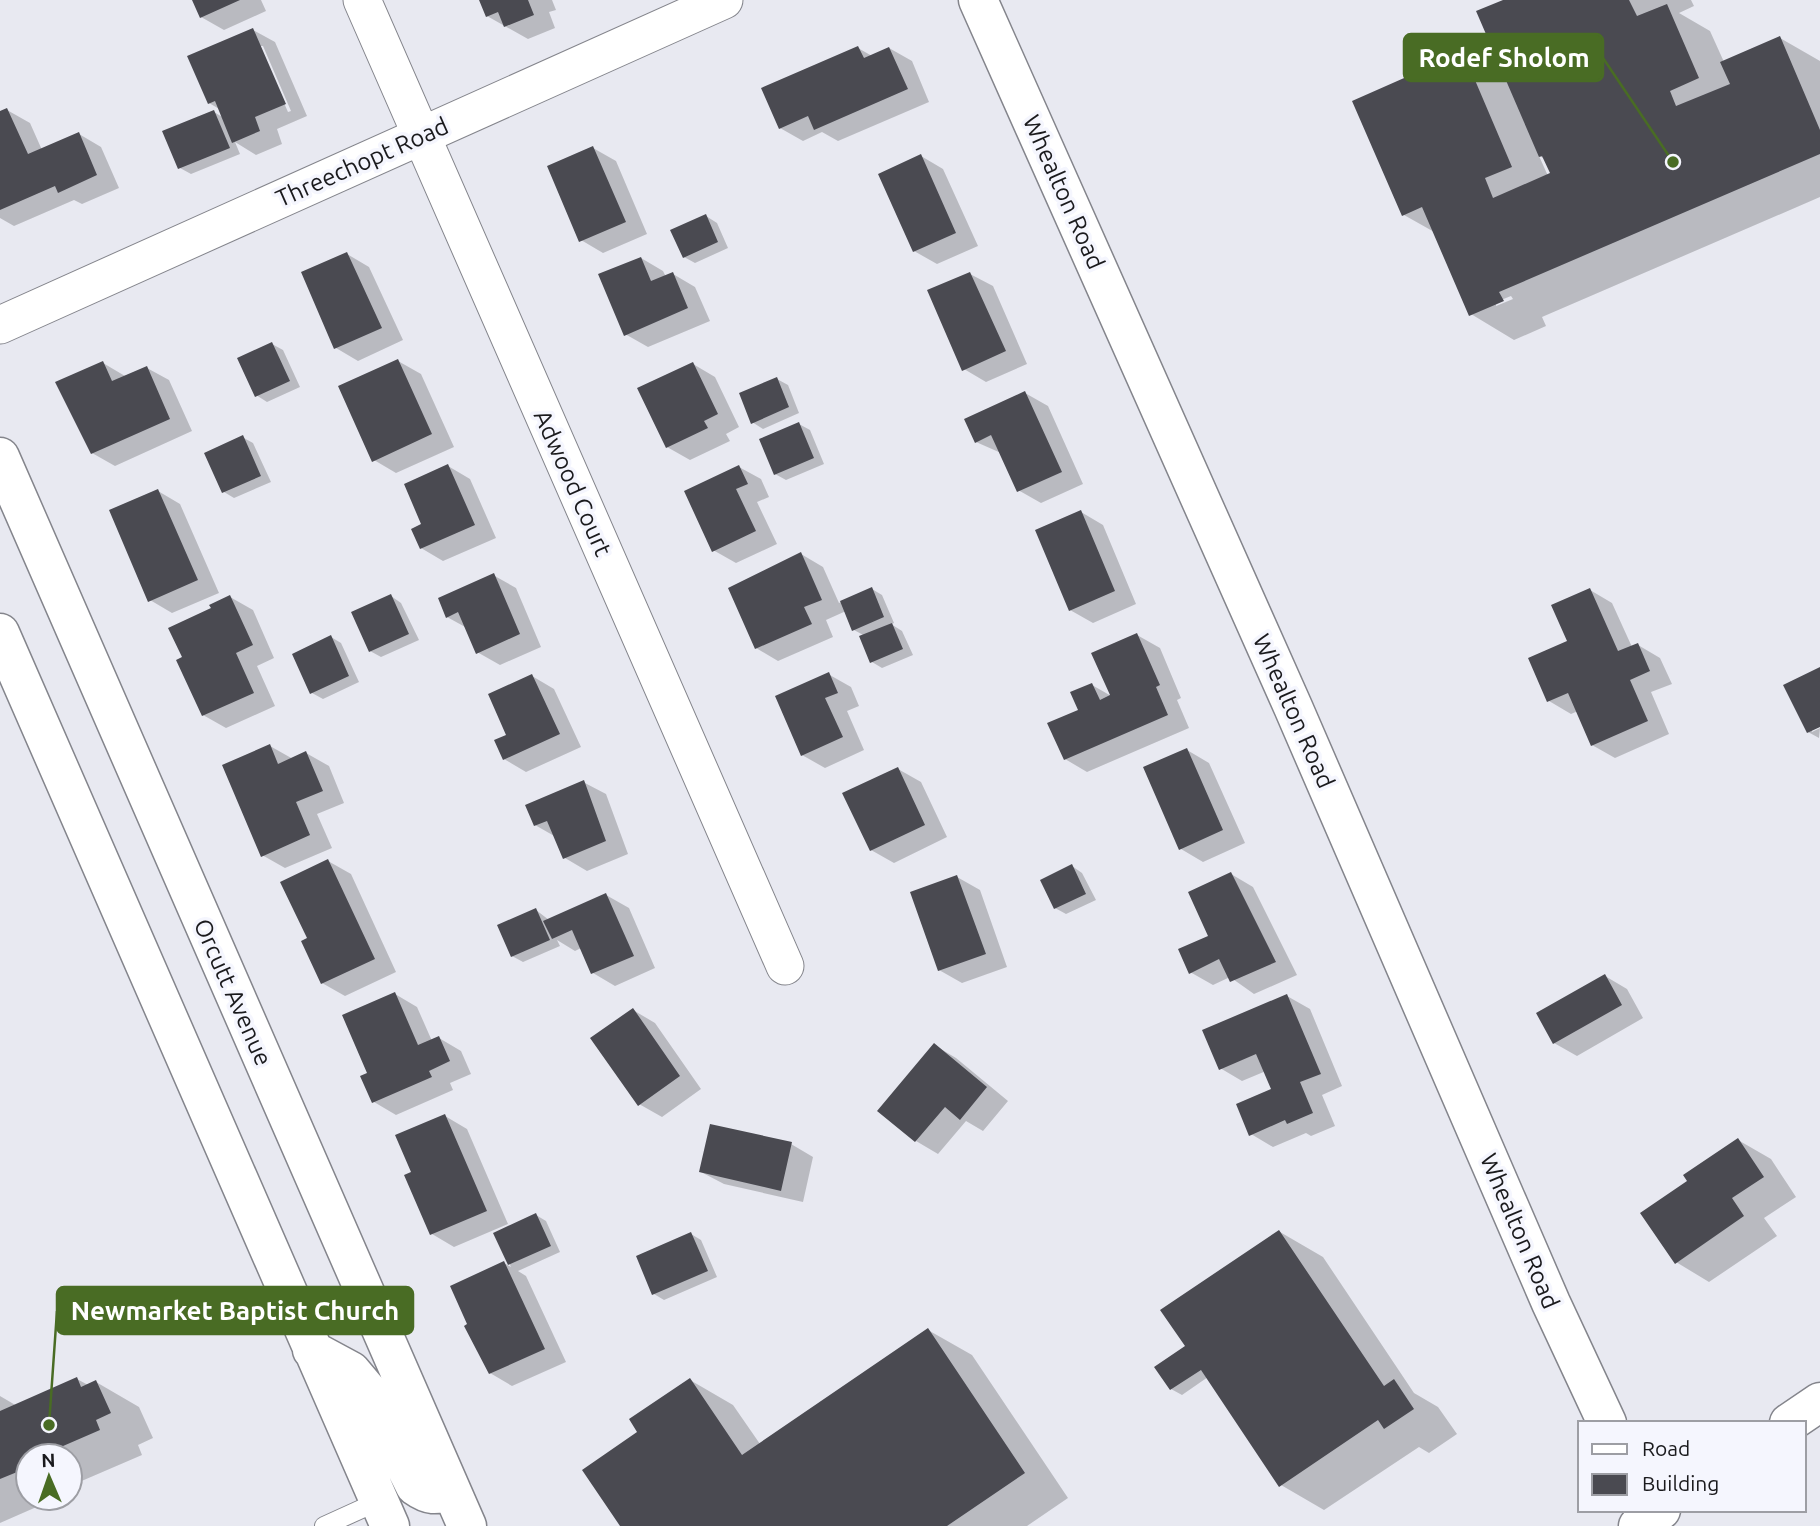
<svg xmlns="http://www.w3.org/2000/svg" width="1820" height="1526" viewBox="0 0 1820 1526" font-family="Ubuntu,sans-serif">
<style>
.shadow{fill:#0003;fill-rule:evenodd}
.building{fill:#4a4a51}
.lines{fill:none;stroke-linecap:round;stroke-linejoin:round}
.lane-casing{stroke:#84858c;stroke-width:20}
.street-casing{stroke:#84858c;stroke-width:39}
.secondary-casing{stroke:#84858c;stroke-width:41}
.highway-casing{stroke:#84858c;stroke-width:41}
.lane{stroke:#fff;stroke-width:18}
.street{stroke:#fff;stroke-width:37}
.secondary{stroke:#fff;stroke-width:38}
.highway{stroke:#fff;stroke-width:38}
.labels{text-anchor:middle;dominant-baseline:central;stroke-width:7;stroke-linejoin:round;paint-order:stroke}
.street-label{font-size:24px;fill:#1a1a1d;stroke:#f5f6fe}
.leader{fill:none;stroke:#496c24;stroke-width:2.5}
.callout-dot{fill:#496c24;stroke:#f5f6fe;stroke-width:2.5}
.callout{fill:#496c24;stroke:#496c24;stroke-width:2.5}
.callout-label{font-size:26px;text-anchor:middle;font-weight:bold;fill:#fff}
</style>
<rect width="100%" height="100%" fill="#e8e9f1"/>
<!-- shadow -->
<path class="shadow" d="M194 0H261L266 11 224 30 201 17Z
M481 0H552L556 10 549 12 555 28 528 39 487 16Z
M1507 0H1691L1694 6 1679 13 1710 31 1724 62 1780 38 1820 61V197L1542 317 1546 326 1514 340 1471 314 1436 233 1404 215 1463 54 1507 80ZM1539 156 1546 159 1552 174 1548 176ZM1511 296 1513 299 1496 306V302Z
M253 30 275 42 307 116 277 129 282 144 256 155 235 142 240 154 191 174 180 168 214 112 224 118 221 110 209 103ZM259 46H263L291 111 288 112Z
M858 48 872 56 889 48 912 61 929 102 838 141 822 132 803 141 780 128Z
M7 110 30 123 42 150 79 134 101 147 119 188 82 204 74 200 14 226 0 218V113Z
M593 148 616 161 647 234 603 253 581 240Z
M921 156 943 169 978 246 937 264 914 251Z
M706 216 717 223 728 248 695 263 684 257Z
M347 254 369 267 403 340 358 361 336 348Z
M641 258 663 271 666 277 673 274 695 287 710 321 648 347 625 334Z
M970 274 993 286 1027 364 986 382 964 369Z
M272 344 283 350 300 387 267 402 256 395Z
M398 361 421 374 454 447 396 473 374 460Z
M103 363 125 376 147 368 169 380 192 431 115 466 92 453Z
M693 364 715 377 739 427 726 434 730 441 690 460 667 447Z
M777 379 788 385 799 413 763 429 752 422Z
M1025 393 1048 406 1083 484 1041 503 1018 490 1001 453 976 442Z
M799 424 810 430 824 464 786 480 775 474Z
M242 437 253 443 271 482 234 498 224 492Z
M448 466 470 479 496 538 443 561 421 548 424 525Z
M739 467 761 479 769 497 757 502 777 544 736 563 713 550Z
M158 491 180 504 219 593 172 613 150 600Z
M1081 512 1103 525 1136 604 1093 623 1070 610Z
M801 554 823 567 839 603 872 589 882 595 894 623 891 624 902 631 913 655 882 668 872 662 865 636 854 630 846 611 826 620 833 637 778 661 756 648Z
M493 575 516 588 541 647 500 665 477 652 467 628 447 617Z
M1590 590 1612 603 1632 647 1638 645 1660 658 1672 684 1651 692 1669 734 1615 758 1592 745 1578 711 1571 714 1549 701Z
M391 596 401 603 419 640 381 657 370 651Z
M230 597 253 610 274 658 257 666 275 706 226 728 203 715 184 658 213 609Z
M1137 635 1160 648 1181 698 1177 700 1189 728 1087 772 1065 759 1080 711 1092 685 1113 697Z
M331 637 341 643 359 682 323 699 312 693Z
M1820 669V725L1812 729V732L1820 728 1819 738 1808 732Z
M828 674 851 687 859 706 847 711 864 750 825 768 802 755Z
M532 676 554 689 581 747 526 772 504 759 508 736Z
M270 746 293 759 306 753 329 766 344 803 317 814 332 848 285 868 262 855Z
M1187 750 1209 763 1245 843 1203 862 1181 849Z
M898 769 921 782 947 837 894 863 871 850Z
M583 782 606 794 628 854 587 871 565 858 556 837 535 825Z
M328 861 351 874 396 972 345 996 322 983Z
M1072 866 1082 873 1096 900 1066 914 1055 908Z
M1231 874 1253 887 1297 975 1254 994 1230 977 1213 985 1190 972 1211 937Z
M957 877 980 890 1007 967 962 983 939 970Z
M606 895 629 908 655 968 615 986 593 973 581 948 575 951 557 940 560 946 523 962 512 956 536 910 549 920Z
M1605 976 1627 989 1643 1018 1577 1056 1554 1043Z
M395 994 417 1007 432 1041 439 1038 461 1051 471 1074 450 1083 453 1090 396 1115 374 1102 363 1077 370 1073Z
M1287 996 1310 1009 1342 1086 1322 1095 1335 1126 1311 1136 1306 1133 1273 1147 1251 1134 1274 1090 1266 1071 1242 1081 1220 1068Z
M633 1010 655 1023 701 1089 662 1117 639 1104Z
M934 1045 956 1058 1008 1101 983 1131 966 1121 938 1154 916 1141Z
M445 1116 467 1129 508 1224 454 1247 432 1234Z
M1738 1140 1771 1159 1796 1197 1764 1218 1777 1236 1709 1282 1676 1262 1689 1182Z
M791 1144 813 1157 803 1202 724 1184 701 1172Z
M536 1215 546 1221 560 1252 518 1271 526 1276 566 1362 512 1386 490 1373 504 1263 511 1267 495 1234Z
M1280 1232 1323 1257 1414 1393 1438 1407 1457 1434 1429 1453 1419 1447 1324 1510 1281 1485 1208 1377 1182 1395 1171 1389 1187 1347Z
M691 1234 701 1240 717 1277 664 1300 654 1294Z
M928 1330 972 1355 1068 1498 1027 1526H622L640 1432 690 1380 733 1405 760 1444Z
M77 1379 88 1385 96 1382 139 1407 153 1438 138 1445 142 1455 70 1486V1456H28V1498H57L0 1523V1396L17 1406Z"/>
<!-- building -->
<path class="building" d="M192 0H240L200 18Z
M479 0H528L534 15 504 27 498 12 486 17Z
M1503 0H1629L1637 16 1667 4 1699 78 1670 91 1676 106 1730 84 1720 62 1780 36 1820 130V154L1499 292 1504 301 1469 316 1422 207 1402 216 1352 101 1463 52 1512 167 1485 178 1493 198 1550 173 1542 156 1539 157 1476 11Z
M253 28 286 104 255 117 260 131 232 143 215 101 208 104 187 56Z
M858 46 864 58 889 47 908 89 814 130 808 116 779 129 761 88Z
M7 108 28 154 79 132 97 175 58 193 55 186 0 210V111Z
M214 110 230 148 178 169 162 131Z
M593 146 626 222 579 242 547 166Z
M921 154 956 233 913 252 878 174Z
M706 214 718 242 683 258 670 230Z
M347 252 382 328 334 349 301 272Z
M641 257 651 281 673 272 688 308 624 336 598 274Z
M970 272 1006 351 962 371 927 290Z
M272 342 290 381 255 397 237 358Z
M398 359 432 434 372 462 338 386Z
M103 361 112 381 147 366 170 419 91 454 55 382Z
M693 362 718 414 704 421 708 428 666 448 637 388Z
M777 377 789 407 751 424 739 393Z
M1025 391 1062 472 1017 492 991 435 975 443 964 419Z
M799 422 814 458 774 475 759 439Z
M243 435 261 476 222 493 204 453Z
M448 464 475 525 420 549 411 529 421 524 404 484Z
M739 465 748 484 736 489 756 531 712 552 684 491Z
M158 489 198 580 148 602 109 510Z
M1081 510 1115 591 1069 611 1035 530Z
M801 552 822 600 804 607 812 624 755 649 728 588Z
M494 573 520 634 476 654 458 612 446 618 438 598Z
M872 587 884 617 852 631 840 601Z
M1590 588 1618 651 1638 643 1650 671 1630 680 1648 721 1591 746 1568 693 1547 702 1528 658 1567 641 1551 605Z
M391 594 409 634 369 652 351 612Z
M230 595 253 645 236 653 254 693 202 716 176 660 182 657 168 628 211 608 209 605Z
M892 623 903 649 870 663 859 636Z
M1137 633 1160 685 1156 687 1168 715 1064 760 1047 723 1078 710 1070 692 1092 683 1100 700 1110 695 1091 653Z
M331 635 349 676 310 694 292 654Z
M1820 667V727L1807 733 1783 685Z
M829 672 838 693 825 698 843 737 801 756 775 696Z
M532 674 560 734 503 760 494 740 506 735 488 694Z
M270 744 278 764 306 751 323 791 296 802 310 835 261 857 222 765Z
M1187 748 1223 830 1179 850 1143 767Z
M898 767 925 825 870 851 842 793Z
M584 780 606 841 563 859 547 821 534 826 525 805Z
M328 859 375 959 321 984 301 941 307 938 280 882Z
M1072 864 1086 894 1054 909 1040 880Z
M1231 872 1276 962 1230 982 1219 959 1189 974 1178 949 1208 936 1188 892Z
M957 875 986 954 938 971 910 892Z
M606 893 634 956 591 974 572 930 552 939 543 921Z
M536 908 550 940 511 957 497 925Z
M1605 974 1622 1005 1553 1044 1536 1013Z
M395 992 418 1045 439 1036 450 1061 429 1071 432 1077 372 1103 360 1076 367 1073 342 1015Z
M1287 994 1321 1074 1300 1082 1313 1113 1287 1124 1285 1120 1249 1136 1236 1104 1271 1089 1256 1054 1219 1070 1202 1030Z
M633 1008 680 1076 638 1106 590 1038Z
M934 1043 987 1087 960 1120 945 1107 915 1142 877 1111Z
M445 1114 487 1211 430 1235 404 1175 411 1172 395 1135Z
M710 1124 792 1142 781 1191 699 1172Z
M1738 1138 1764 1177 1732 1198 1744 1216 1675 1264 1640 1213 1687 1181 1683 1175Z
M536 1213 551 1246 508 1265 493 1233Z
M1279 1230 1384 1386 1394 1379 1414 1409 1384 1429 1378 1420 1279 1487 1201 1370 1170 1390 1154 1367 1185 1346 1160 1310Z
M691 1232 708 1271 652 1295 636 1256Z
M504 1261 545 1349 489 1374 464 1326 467 1324 450 1286Z
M928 1328 1025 1473 947 1526H620L582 1470 637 1432 629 1419 690 1378 742 1455Z
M77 1377 81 1387 96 1380 111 1413 96 1420 100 1430 40 1456H28V1461L20 1465 22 1470 0 1479V1411Z"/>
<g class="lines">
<!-- lane casing -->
<g class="lane-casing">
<path id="lane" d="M324 1526 379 1501"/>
</g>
<!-- street casing -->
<g class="street-casing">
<path id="street" d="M362 0 785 966
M0 325 724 0"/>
</g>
<!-- secondary casing -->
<g class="secondary-casing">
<path id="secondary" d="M978 0 1293 707 1551 1303 1607 1423
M0 457 467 1526
M0 633 390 1526
M312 1350 351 1371 367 1390 415 1486C429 1496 436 1496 451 1490"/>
</g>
<!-- highway casing -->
<g class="highway-casing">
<path id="highway" d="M1789 1423 1820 1402
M1638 1526 1661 1510"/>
</g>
<!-- lane -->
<use href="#lane" class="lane"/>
<!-- street -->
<use href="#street" class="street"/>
<!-- secondary -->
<use href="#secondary" class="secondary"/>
<!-- highway -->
<use href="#highway" class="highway"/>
</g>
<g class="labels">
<!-- street labels -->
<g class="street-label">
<text transform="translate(362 162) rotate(-24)">Threechopt Road</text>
<text transform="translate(1064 192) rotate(66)">Whealton Road</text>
<text transform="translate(573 483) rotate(66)">Adwood Court</text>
<text transform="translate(1294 711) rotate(66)">Whealton Road</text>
<text transform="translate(233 992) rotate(66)">Orcutt Avenue</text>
<text transform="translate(1520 1231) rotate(67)">Whealton Road</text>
</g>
</g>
<!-- callouts -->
<path class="leader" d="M1673 162L1603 58M49 1425L57 1311"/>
<g class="callout-dot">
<circle cx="1673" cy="162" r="7"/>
<circle cx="49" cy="1425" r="7"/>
</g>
<g class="callout">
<rect x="1404" y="34" width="199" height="47" rx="7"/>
<rect x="57" y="1287" width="356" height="47" rx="7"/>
</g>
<g class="callout-label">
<text x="1504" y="67">Rodef Sholom</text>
<text x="235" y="1320">Newmarket Baptist Church</text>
</g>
<!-- legend -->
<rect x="1578" y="1421" width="228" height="91" fill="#f5f6fe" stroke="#9d9ea4" stroke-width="2"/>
<rect x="1592" y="1444" width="35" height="10" fill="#ffffff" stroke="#9d9ea4" stroke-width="2"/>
<text x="1642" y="1456" font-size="21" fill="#1a1a1d">Road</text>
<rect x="1592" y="1474" width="35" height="21" fill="#4a4a51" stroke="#9d9ea4" stroke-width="2"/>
<text x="1642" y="1491" font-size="21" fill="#1a1a1d">Building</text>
<!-- north arrow -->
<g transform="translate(49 1477) rotate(358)"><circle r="33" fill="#f5f6fe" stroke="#9d9ea4" stroke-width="2"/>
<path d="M0-5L12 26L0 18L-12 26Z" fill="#496c24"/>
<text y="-10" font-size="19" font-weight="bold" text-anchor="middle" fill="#1a1a1d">N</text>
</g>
</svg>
